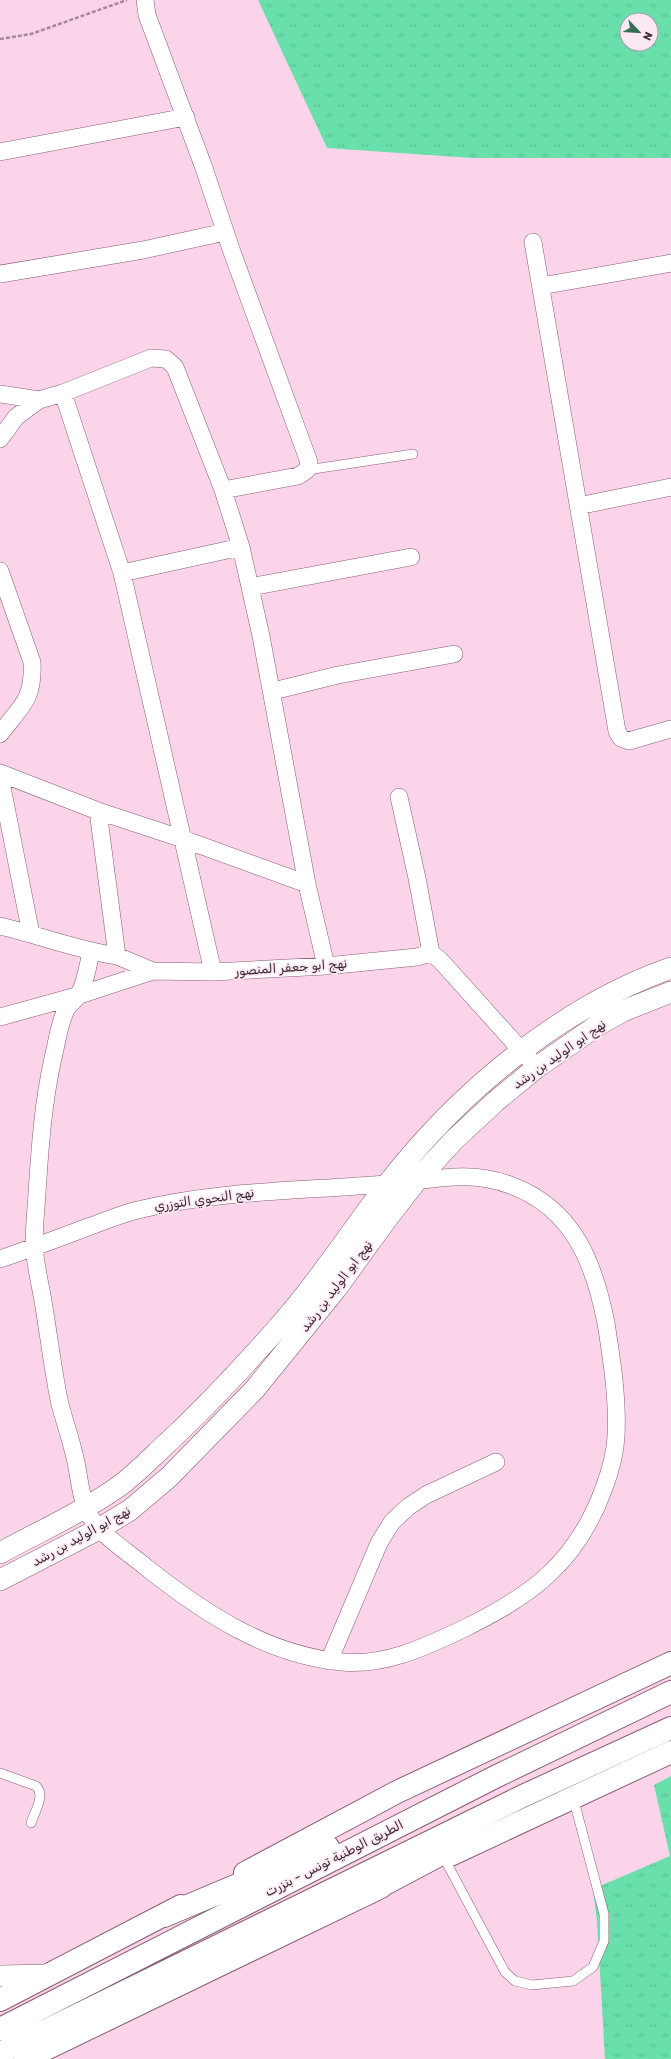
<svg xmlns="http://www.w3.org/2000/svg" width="671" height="2059" viewBox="0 0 671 2059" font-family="Rubik,'Noto Sans Arabic',sans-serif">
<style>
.grass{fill:url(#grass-tufts);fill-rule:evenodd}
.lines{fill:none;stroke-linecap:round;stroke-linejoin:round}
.service-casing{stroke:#875d76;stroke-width:10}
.minor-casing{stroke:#875d76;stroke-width:18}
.tertiary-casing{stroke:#875d76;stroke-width:22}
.secondary-casing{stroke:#875d76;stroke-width:24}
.motorway-casing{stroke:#875d76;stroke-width:24}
.path{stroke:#a48798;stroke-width:2.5;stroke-dasharray:4 2;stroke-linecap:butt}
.service{stroke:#fff;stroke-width:9}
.minor{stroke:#fff;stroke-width:17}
.tertiary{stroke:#fff;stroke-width:21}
.secondary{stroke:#fff;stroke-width:22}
.motorway{stroke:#fff;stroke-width:22}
.labels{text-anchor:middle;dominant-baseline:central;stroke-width:3.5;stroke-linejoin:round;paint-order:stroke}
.street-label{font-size:13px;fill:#3c2a35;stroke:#fbe8f3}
</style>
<defs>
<pattern id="grass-tufts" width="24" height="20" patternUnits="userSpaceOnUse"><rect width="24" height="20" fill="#69dfac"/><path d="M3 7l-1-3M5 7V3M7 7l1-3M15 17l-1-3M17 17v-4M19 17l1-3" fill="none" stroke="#5cc095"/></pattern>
</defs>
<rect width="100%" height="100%" fill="#fbd4ea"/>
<!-- grass -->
<path class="grass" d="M258 0H671V158H472L327 148ZM627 20H651V44H627Z
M671 1776V2059H605L597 1921 593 1889 670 1856 654 1785Z"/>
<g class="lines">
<!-- service casing -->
<g class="service-casing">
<path id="service" d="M307 470 413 454
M0 1773 36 1786C46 1795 34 1813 31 1823
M444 1858 505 1972 515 1981 532 1985 573 1981 593 1967 604 1941V1914L573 1797"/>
</g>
<!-- minor casing -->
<g class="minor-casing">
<path id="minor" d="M145 0 147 15 204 168 232 252 309 462 307 470 298 476 223 490
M0 152 186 117
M533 242 617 731 621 738 629 741 671 729
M0 274 143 250 225 232
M541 286 671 263
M63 393 122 573 213 972
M0 394 39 400
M0 439 16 417 39 400 63 393 151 358 166 359 175 367 223 490 241 547 261 636 307 884 326 966
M578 506 671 487
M0 571 32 662C34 700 21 706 0 734
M122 573 241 547
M250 587 411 557
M273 691 338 675 454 654
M0 773 98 811 183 839 307 884
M0 777 31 934
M399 797 417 878 431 953
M98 811 117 956 153 971
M0 926C39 935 77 950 117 956
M0 1017 80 995 153 971 213 972 326 966 417 957 431 953 440 960 530 1060
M0 1259C30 1249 59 1238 88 1227 105 1221 121 1214 138 1210 220 1190 303 1191 386 1184 432 1181 465 1169 510 1185 573 1208 594 1262 606 1323 612 1361 618 1399 616 1437 615 1454 610 1472 604 1488 577 1563 530 1597 461 1630 423 1648 384 1666 342 1662 267 1655 204 1613 147 1568 127 1551 99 1535 87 1511 79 1493 79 1469 73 1450 69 1433 63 1417 59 1400 53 1369 49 1338 44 1307 41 1287 35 1265 34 1245 34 1228 36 1210 37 1193 40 1147 43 1103 53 1058 57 1043 59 1022 67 1008 73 1000 76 1001 80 992 86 981 88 965 91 952
M329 1661 379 1543 392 1522 408 1507 426 1495 496 1462"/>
</g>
<!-- tertiary casing -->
<g class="tertiary-casing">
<path id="tertiary" d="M0 1553C38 1532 79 1514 115 1489 133 1477 150 1459 166 1444 207 1406 245 1365 282 1323 320 1280 351 1231 386 1186 458 1093 560 1007 671 968
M0 1580 99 1529 130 1510 169 1477 255 1389 336 1289 386 1220 417 1180 454 1140 496 1101 536 1068 598 1025 623 1011 671 992
M0 1976 49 1975"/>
</g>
<!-- secondary casing -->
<g class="secondary-casing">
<path id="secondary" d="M450 1855 671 1752
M245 1873 397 1792 671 1663
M0 2000 181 1906
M25 2059 381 1887"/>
</g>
<!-- motorway casing -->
<g class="motorway-casing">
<path id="motorway" d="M364 1895 466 1841
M164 1916 328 1847
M0 2029 495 1777 671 1692
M0 2053 523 1796 671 1728"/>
</g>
<!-- path -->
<path class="path" d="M0 39 31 34 127 0"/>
<!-- service -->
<use href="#service" class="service"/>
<!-- minor -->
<use href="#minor" class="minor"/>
<!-- tertiary -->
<use href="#tertiary" class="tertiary"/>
<!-- secondary -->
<use href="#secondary" class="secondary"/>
<!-- motorway -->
<use href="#motorway" class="motorway"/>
</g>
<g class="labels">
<!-- street labels -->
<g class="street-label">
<text transform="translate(291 967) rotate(-4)">نهج ابو جعفر المنصور</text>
<text transform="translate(559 1054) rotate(-35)">نهج ابو الوليد بن رشد</text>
<text transform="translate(204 1199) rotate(-8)">نهج النحوي التوزري</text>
<text transform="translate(336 1286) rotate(-53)">نهج ابو الوليد بن رشد</text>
<text transform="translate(81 1536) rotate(-29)">نهج ابو الوليد بن رشد</text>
<text transform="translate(334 1858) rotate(-27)">الطريق الوطنية تونس - بنزرت</text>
</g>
</g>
<!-- north arrow -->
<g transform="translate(639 32) rotate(115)"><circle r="19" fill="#fbe8f3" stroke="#af9ca7"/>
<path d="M0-3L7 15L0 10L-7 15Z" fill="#376e56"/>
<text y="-6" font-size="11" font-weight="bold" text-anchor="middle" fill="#3c2a35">N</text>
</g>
</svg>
